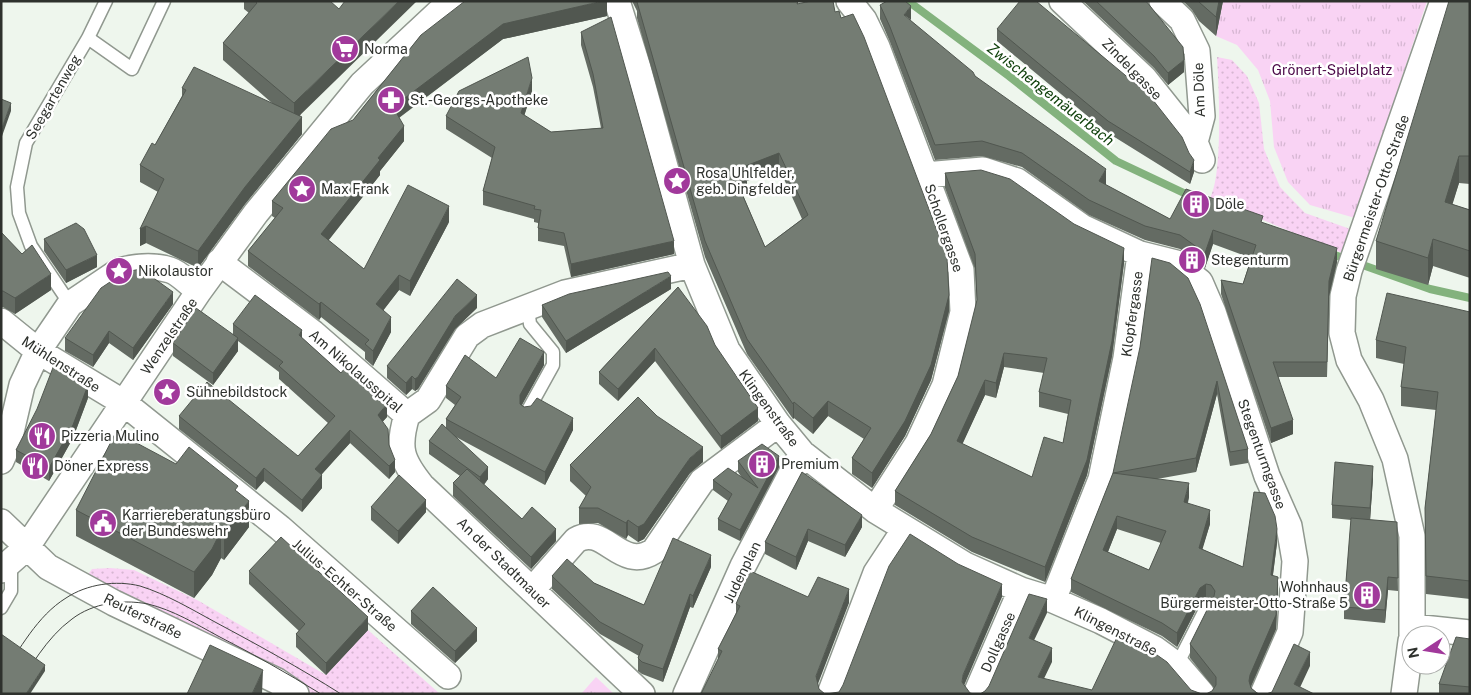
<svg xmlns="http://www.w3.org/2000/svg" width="1471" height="695" viewBox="0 0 1471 695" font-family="'Public Sans',sans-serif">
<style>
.grass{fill:url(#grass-dots)}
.park{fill:url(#park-tufts)}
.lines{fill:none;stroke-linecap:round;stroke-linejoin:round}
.stream{stroke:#83b27d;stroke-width:8}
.service-casing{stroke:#90988f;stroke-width:15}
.minor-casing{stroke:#90988f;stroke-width:28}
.service{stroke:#fff;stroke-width:12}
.minor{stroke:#fff;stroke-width:25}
.tram{stroke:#424541;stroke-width:1}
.wall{fill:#646b63;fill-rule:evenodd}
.shaded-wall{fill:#515750}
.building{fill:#747c73;stroke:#515750;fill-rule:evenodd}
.labels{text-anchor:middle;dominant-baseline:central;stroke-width:5;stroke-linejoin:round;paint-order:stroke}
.poi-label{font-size:14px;fill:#2e312d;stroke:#fff;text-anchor:start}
.street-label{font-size:14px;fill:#2e312d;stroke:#fff}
.park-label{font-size:14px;fill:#4b0948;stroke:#fff}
.water-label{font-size:15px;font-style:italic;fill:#10410c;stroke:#fff}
</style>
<defs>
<pattern id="grass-dots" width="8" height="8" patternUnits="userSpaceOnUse" patternTransform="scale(1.25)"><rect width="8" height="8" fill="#f9d3f4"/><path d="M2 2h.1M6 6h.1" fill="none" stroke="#d6b6d2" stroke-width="1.8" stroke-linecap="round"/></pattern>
<pattern id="park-tufts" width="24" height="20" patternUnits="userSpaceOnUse" patternTransform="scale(1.25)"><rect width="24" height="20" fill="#f9d3f4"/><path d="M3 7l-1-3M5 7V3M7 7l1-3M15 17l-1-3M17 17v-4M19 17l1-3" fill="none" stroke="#d6b6d2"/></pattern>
</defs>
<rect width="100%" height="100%" fill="#eef6ed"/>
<!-- grass -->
<path class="grass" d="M1217 57 1232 60 1247 76 1259 103 1264 149 1280 187 1305 213 1353 230 1345 254 1210 198C1223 174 1219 87 1217 57Z
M110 568 134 570 199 601 326 675 368 630 440 694H309L278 674 87 576 92 569Z"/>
<!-- park -->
<path class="park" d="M1223 1H1427L1355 218 1310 205 1288 182 1274 147 1270 101 1258 70 1237 45 1216 36Z
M596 677 614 694H581Z"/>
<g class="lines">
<!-- stream -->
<path class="stream" d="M908 1 1009 76 1116 161 1186 194
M1329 253 1430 289 1470 298"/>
<!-- service casing -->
<g class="service-casing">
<path id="service" d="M88 38 132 69 164 1
M70 304 31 246 19 213 17 187 26 143 88 38 106 1
M527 412 553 365V352L530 324 528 308
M1 608 11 591V563
M1177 665 1207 606"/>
</g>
<!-- minor casing -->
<g class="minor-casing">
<path id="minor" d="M617 1 638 68 692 265 727 350 778 424 802 453 875 510 965 565 1021 590 1053 600 1101 621 1155 649 1177 665 1202 694
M849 1 864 20 877 47 961 270 963 312 945 385 918 443 875 510
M1062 1 1144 78 1195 142
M1162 1 1182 20 1197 51 1202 116 1195 142 1202 160
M925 175 983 170 1017 181 1082 227 1140 254 1126 358 1101 479 1053 600
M1140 254 1176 263 1200 282 1213 312 1267 476 1289 526 1295 561 1290 632 1263 694
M219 262 313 333 407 415
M1 321 38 351 124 403 280 528 448 676
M407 415C397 448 401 460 422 486L642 694
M407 415 428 400 467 336 482 325 565 293 692 265
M1 461 8 445 22 385 38 351 70 304 119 271C134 267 154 265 170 270 180 273 190 285 199 291
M1 522 48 567 114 603 277 681 296 694
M1 570 26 548 199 291 256 213 362 84 451 1
M532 590 576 540C605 523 620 573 654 551L702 481 778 424
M1413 627 1470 633
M1412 635V536L1395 459 1371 400 1349 360 1342 333 1343 296 1349 271 1443 1
M686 694 743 566 802 453
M830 694 876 573 905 529
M976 694 1021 590
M1404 694 1411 641"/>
</g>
<!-- service -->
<use href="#service" class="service"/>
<!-- minor -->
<use href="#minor" class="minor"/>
<!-- tram -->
<path class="tram" d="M1 677C20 649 37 616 66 598 87 584 116 580 140 586 166 594 191 609 215 622 258 645 300 668 341 694
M13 694C30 668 46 638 72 619 93 603 122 599 148 604 173 610 196 624 218 636 253 654 287 673 321 694"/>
</g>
<!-- wall -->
<path class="wall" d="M244 1H330L300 116 302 134 245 204 198 268 146 243 140 246V229L158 192 140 182V165L155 145 182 96V88L273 104 223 60V43L249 13 244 9Z
M607 1V16L503 39 399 118 404 141 380 171V175L328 240 364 269 449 222 410 296 399 290 383 310 391 332 373 366 365 359V352L321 317 319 320 248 266V251L275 218 272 216V201L353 120 421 35Z
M632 1H798V4L835 12 841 18 949 311 931 380 905 436 872 488 852 474V458L864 439 828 416 813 434 794 418 793 419 747 354 705 257 637 18V11ZM779 168 802 219 765 247 742 193 747 191V181Z
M1083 1H1146L1184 72 1168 85 1154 68Z
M1183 1H1223L1216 36 1199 21 1192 10Z
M1470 1V184L1459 183 1452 204 1470 210V278L1433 266 1428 285 1376 269V241Z
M880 5 911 21 975 76 1106 184V185L1170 219 1263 223 1337 262 1329 296 1327 377H1278L1293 434 1271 443 1221 294V280L1243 284 1251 258 1213 244 1205 268 1180 249 1145 240 1089 215 1022 167 982 156 935 160 890 42 880 19Z
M997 29 1194 172 1190 184 1108 133 997 41Z
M581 32 674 254 571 277 564 246 538 241V223L534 222V219L483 205V191L492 158 446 129V116L532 91 524 116 551 132 601 128 593 87 581 45Z
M945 173 1124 263 1112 356 1087 475 1045 582 972 552 895 505V491L931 434 958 376 977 302 975 269 945 188ZM1004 367 1044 373 1039 392V407L1068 414 1063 443 1032 477 962 444 985 395 996 398Z
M1 232 51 290 15 314 3 307H1Z
M44 239 97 267 66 283 44 251Z
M1170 263 1248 449V463L1230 466 1217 394 1196 472 1157 479 1189 497 1188 503 1210 524 1202 549 1243 567 1277 543 1273 575 1278 591 1276 629 1251 687V688L1257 693 1212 691 1214 688 1190 658V644L1212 600 1211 599 1206 598 1200 602 1177 647 1162 636 1071 592V579L1113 473ZM1117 529 1161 543 1149 570 1108 552Z
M678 287 715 345 758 421 721 449 655 361 618 401 599 384V372Z
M671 289 566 353 542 317V305Z
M173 304 133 360 109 343 93 367 65 351V338Z
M477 308 455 329 418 389 415 391 412 389 406 395 387 378V366Z
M1470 312V599L1426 594 1425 508 1436 410 1401 406V387L1404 364 1376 358V340Z
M233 324 302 338 341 373 359 382 387 417 382 422 389 445 395 472 389 479 350 443 321 474 322 488 302 512 264 481 256 490 179 429V416L298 456 328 423 279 379V372L238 341V351L213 385 173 356V343L233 334Z
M544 365 522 405 524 407 573 430 545 485 456 437 488 479 484 485 522 519 556 541 531 569 453 496V483L460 476 429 454V441L446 427V419L455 405 446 398V386L496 378Z
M88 398 73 438 49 481 16 462V450Z
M738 461 779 467 740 541 718 530V519L728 501 713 490V480L742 478 738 472Z
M703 462 690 473 644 539 638 542 628 535 626 539 598 523 579 524V508L586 496 570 481V465Z
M176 464 238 492 249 527 224 560 221 558 212 575 194 598 76 536V510Z
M802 472 862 527 845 557 808 541 796 570 765 554V542Z
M1373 478 1370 520 1397 522 1398 591 1388 590 1385 623 1344 619V607L1351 520 1332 518V505Z
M371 507 426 512 398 544 371 520Z
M711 567 693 608 690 607 663 682 642 674 638 671V658L639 656 600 634 552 589V576L594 583 644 605Z
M249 571 368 630 326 675 296 647V634L299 631 249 584Z
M808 597 849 603 718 660V649L736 614V604Z
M411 611 477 641 455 663 411 624Z
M1470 639V694H1439V684Z"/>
<!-- shaded-wall -->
<path class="shaded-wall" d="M399 1H417L294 121V103Z
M603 1H607V16L503 39 393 122V107L503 24Z
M1219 1H1223L1216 36V17Z
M911 6V20L904 15Z
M1184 60V72L1168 85V73Z
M532 78V91L521 126V113Z
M11 103V111L1 139V131Z
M302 117V134L245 204 198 268V251L245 187Z
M404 126V141L380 171V175L321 250V234L378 158Z
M779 153V168L747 181V191L736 196V180L743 167Z
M1459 156V183L1445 229V202Z
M1194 160V172L1190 184V172Z
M1106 169V184L1099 196V181Z
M449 206V222L410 296V281Z
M146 226V243L140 246V229Z
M1213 230V244L1205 268V253Z
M1433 239V266L1428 285V258Z
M674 241V254L571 277V264Z
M1124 248V263L1112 356 1087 475 1045 582V567Z
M1337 248V262L1329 296 1327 377 1329 281Z
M97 255V267L66 283V270Z
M51 274V290L15 314V298Z
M399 275V290L376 320V304Z
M671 276V289L566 353V341Z
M173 292V304L133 360V348Z
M477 295V308L455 329 418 389 415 391V379L455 316Z
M949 295V311L931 380 905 436 872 488V473Z
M321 302V317L319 320V304Z
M391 317V332L373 366V351Z
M302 330V343L299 335Z
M109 331V343L93 367V355Z
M238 338V351L213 385V373Z
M655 348V361L618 401V389Z
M544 352V365L520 408V395Z
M1004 353V367L996 398V383Z
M412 376V389L406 395V383Z
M985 380V395L957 456V441Z
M1217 381V394L1196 472V458Z
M88 385V398L73 438 49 481V468Z
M828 401V416L813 434V418Z
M794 402V418L793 419V404Z
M387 404V417L378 427V415Z
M758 408V421L721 449V436Z
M573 418V430L545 485V472Z
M1293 420V434L1271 443V428Z
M350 430V443L315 482V469Z
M703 447V462L690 473 644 539 638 542V527L690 458Z
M779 456V467L740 541V530Z
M395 460V472L389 479V466Z
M1373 466V478L1370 521V508Z
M488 467V479L480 489V477Z
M264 468V481L256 490V478Z
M322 475V488L302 512V500Z
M1189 483V497L1184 515V502Z
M426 500V512L398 544V531Z
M249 501V527L224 560V534Z
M1210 510V524L1199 561V548Z
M862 515V527L845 557V545Z
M1117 516V529L1103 564V550Z
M628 520V535L626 539V523Z
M556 529V541L531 569V557Z
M808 529V541L796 570V557Z
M1277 529V543L1271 589V575Z
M221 531V558L212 575 194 598V572Z
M711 555V567L693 608V596Z
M1278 577V591L1276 629 1250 688 1249 681 1250 675Z
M1388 577V590L1385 623V610Z
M1002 584V597L963 688 962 682 963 675Z
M1206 584V598L1200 602 1177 647V633L1200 588Z
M849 589V603L816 689V676Z
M690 594V607L663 682V669Z
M1047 599V613L1029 651V638Z
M368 617V630L326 675V663Z
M477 628V641L455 663V651Z
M1052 648V662L1038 691V677Z
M1310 652V666L1297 694 1294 684Z
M45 665V671L30 694H26Z
M263 670 262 694H252Z"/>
<!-- building -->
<path class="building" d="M255 1H330L339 9 345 1H399L294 103 223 43 257 3Z
M465 1H603L503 24 393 107 404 126 378 158 380 160 321 234 364 269 408 185 449 206 410 281 399 275 376 304 391 317 373 351 365 344 369 340 321 302 319 304 248 251 283 208 272 201 331 129 353 120 421 35Z
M639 1H798L797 4 811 1H833L835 12 839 11 841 18 853 14 864 37 947 257 949 295 931 365 905 421 872 473 852 458 871 428 828 401 813 418 794 402 793 404 747 339 705 241 637 2ZM779 153 808 215 765 247 736 180 747 176 743 167Z
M887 1H905L911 6 904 15 973 72 975 76 1106 169 1099 181 1170 219 1186 189 1263 216 1261 222 1337 248 1329 281 1327 362H1273L1293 420 1271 428 1221 280 1243 284 1256 245 1213 230 1205 253 1180 235 1145 226 1089 200 1022 153 982 141 935 145 890 27 880 5Z
M1020 1H1036L1149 95 1182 137 1189 153 1194 160 1190 172 1108 121 997 29Z
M1096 1H1146L1183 47 1184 60 1168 73 1154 56Z
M1198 1H1219L1216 17 1199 2Z
M1449 1H1470V156H1459L1445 202 1470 210V251L1433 239 1428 258 1376 241Z
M611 17 674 241 571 264 564 233 538 228 541 210 534 209 535 206 483 191 495 147 446 116 459 91 528 57 532 78 521 113 551 132 603 128 593 74 581 32Z
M194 67 302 117 245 187 198 251 146 226 140 229 164 179 140 165 152 143 155 145 186 90 182 88Z
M1 99 11 103 1 131Z
M981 170 1010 179 1074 224 1124 248 1112 341 1087 460 1045 567 972 537 895 491 931 434 958 376 977 300 975 254 945 173ZM1004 353 1047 358 1039 392 1071 400 1063 443 1044 437 1032 477 957 441 985 380 996 383Z
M76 223 84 229 97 255 66 270 44 239Z
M1 232 22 254 32 245 51 274 15 298 3 291H1Z
M1152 258 1170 263 1188 278 1200 304 1248 449 1230 452 1217 381 1196 458 1113 473 1140 347Z
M141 269 173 292 133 348 109 331 93 355 65 338 101 288 125 272Z
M668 272 671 276 566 341 542 305 569 294Z
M457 279 477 295 455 316 418 377 415 379 412 376 406 383 387 366Z
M678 287 707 326 715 345 758 408 721 436 655 348 618 389 599 372Z
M1387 293 1470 312V581L1426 576 1425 508 1438 392 1401 387 1406 347 1376 340Z
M255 295 302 330 299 335 341 373 345 368 359 380 358 382 387 404 378 415 388 429 389 445 395 460 389 466 350 430 315 469 322 475 302 500 264 468 256 478 179 416 207 382 298 456 335 416 279 366 283 362 233 324Z
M196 308 238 338 213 373 173 343Z
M520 338 544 352 520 395V404L524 407 531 406 537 398 573 418 545 472 446 419 461 397 446 386 465 355 496 378Z
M54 365 88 385 73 425 49 468 16 450 37 409Z
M638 397 657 416 703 447 690 458 644 524 638 527 628 520 626 523 598 508H579L591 487 570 465Z
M442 424 488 467 480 477 429 441Z
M116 432 176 464 189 447 238 486 235 490 249 501 224 534 221 531 212 549 194 572 76 510Z
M762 444 779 456 740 530 718 519 732 494 713 480 728 468 758 488 738 461Z
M1335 462 1373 466 1370 508 1332 505Z
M467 469 522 519 532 507 556 529 531 557 453 483Z
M802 472 862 515 845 545 808 529 796 557 765 542Z
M1113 473 1189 483 1184 502 1210 510 1199 548 1243 567 1254 492 1265 493 1275 516 1277 529 1271 575 1278 577 1276 615 1250 675 1249 681 1251 688 1257 693 1260 694H1206L1212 691 1216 685V677L1190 644 1214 596 1215 591 1211 585 1206 584 1200 588 1177 633 1162 623 1071 579ZM1117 516 1166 531 1149 570 1103 550Z
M399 475 426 500 398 531 371 507Z
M1351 518 1397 522 1398 578 1388 577 1385 610 1344 607Z
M910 534 958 564 1002 584 963 675 962 682 970 693 974 694H826L839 692 843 685 889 566Z
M281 537 368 617 326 663 296 634 305 624 249 571Z
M673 538 711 555 693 596 690 594 663 669 642 662 638 658 643 645 600 622 552 576 567 559 594 583 644 605Z
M750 571 808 597 818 577 849 589 816 676 819 689 825 694H701L722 651 718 649 740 606 736 604Z
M433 587 477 628 455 651 411 611Z
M1029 594 1047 599 1029 638 1052 648 1038 677 1092 690 1119 633 1147 648 1167 662 1191 690 1202 694H980L985 691 989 686Z
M1 634 45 665 26 694H1Z
M1456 637 1470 639V687L1439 684Z
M1294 644 1310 652 1294 684 1314 694H1266L1272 692Z
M210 645 263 670 252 694H187Z"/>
<!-- icons -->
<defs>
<g id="supermarket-disc" transform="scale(1.4375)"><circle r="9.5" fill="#a1399b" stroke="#fff"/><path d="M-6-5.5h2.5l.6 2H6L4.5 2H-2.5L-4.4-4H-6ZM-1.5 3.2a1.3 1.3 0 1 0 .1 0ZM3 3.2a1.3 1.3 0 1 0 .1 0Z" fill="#fff"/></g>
<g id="pharmacy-disc" transform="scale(1.4375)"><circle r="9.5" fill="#a1399b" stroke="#fff"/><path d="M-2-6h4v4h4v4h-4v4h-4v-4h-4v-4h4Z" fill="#fff"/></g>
<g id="sight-disc" transform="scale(1.4375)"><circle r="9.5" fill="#a1399b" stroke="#fff"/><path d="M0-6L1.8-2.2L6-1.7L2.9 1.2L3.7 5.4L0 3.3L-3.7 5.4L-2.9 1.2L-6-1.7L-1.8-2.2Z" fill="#fff"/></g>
<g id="building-disc" transform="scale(1.4375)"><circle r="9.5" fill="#a1399b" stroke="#fff"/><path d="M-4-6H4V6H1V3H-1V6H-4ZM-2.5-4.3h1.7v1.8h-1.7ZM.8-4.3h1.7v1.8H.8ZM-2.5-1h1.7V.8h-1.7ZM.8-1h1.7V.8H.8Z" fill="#fff"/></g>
<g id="restaurant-disc" transform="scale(1.4375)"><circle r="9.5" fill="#a1399b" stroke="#fff"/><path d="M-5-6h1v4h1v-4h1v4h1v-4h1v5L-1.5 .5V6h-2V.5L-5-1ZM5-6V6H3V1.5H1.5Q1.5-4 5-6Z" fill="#fff"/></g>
<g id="civic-disc" transform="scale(1.4375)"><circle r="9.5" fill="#a1399b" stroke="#fff"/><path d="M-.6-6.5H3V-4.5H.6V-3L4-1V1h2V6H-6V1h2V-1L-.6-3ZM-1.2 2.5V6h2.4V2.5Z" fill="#fff"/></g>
</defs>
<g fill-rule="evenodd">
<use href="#supermarket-disc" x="345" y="49"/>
<use href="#pharmacy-disc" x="391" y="100"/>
<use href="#sight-disc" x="677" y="181"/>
<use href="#sight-disc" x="302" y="189"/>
<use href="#building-disc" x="1196" y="204"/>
<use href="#building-disc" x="1192" y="260"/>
<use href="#sight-disc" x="119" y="271"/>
<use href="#sight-disc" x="167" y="392"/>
<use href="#restaurant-disc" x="42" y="436"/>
<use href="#building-disc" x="762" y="464"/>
<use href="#restaurant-disc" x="35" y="466"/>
<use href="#civic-disc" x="103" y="523"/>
<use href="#building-disc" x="1367" y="595"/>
</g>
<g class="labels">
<!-- poi labels -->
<g class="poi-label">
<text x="364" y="49">Norma</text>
<text x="410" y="100">St.-Georgs-Apotheke</text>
<text x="696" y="173">Rosa Uhlfelder,<tspan x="696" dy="16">geb. Dingfelder</tspan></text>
<text x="321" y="189">Max Frank</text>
<text x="1215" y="204">Döle</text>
<text x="1211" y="260">Stegenturm</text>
<text x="138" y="271">Nikolaustor</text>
<text x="186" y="392">Sühnebildstock</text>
<text x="61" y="436">Pizzeria Mulino</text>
<text x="781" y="464">Premium</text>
<text x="54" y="466">Döner Express</text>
<text x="122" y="515">Karriereberatungsbüro<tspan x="122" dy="16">der Bundeswehr</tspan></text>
<text x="1348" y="587" text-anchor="end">Wohnhaus<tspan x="1348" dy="16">Bürgermeister-Otto-Straße 5</tspan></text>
</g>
<!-- street labels -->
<g class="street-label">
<text transform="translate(1132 69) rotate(46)">Zindelgasse</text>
<text transform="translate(1199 90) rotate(-92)">Am Döle</text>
<text transform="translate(53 97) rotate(-60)">Seegartenweg</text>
<text transform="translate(1376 198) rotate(-71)">Bürgermeister-Otto-Straße</text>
<text transform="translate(944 228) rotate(71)">Schollergasse</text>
<text transform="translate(1132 314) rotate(-82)">Klopfergasse</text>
<text transform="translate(169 336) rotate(-56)">Wenzelstraße</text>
<text transform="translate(61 364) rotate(33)">Mühlenstraße</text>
<text transform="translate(356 371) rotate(41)">Am Nikolausspital</text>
<text transform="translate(769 408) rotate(54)">Klingenstraße</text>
<text transform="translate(1262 454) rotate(70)">Stegenturmgasse</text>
<text transform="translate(504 563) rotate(44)">An der Stadtmauer</text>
<text transform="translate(742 572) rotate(-64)">Judenplan</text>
<text transform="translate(345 585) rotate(41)">Julius-Echter-Straße</text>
<text transform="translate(143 616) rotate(26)">Reuterstraße</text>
<text transform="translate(1116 631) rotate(27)">Klingenstraße</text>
<text transform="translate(998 642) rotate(-66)">Dollgasse</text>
</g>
<!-- park labels -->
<g class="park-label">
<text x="1332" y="70">Grönert-Spielplatz</text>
</g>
<!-- water labels -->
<g class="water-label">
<text transform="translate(1051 94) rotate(38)">Zwischengemäuerbach</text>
</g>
</g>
<!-- border -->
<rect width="1471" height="695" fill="none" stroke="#2e312d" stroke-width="5"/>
<!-- north arrow -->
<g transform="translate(1426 650) rotate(258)"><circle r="24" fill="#ffffff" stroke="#abadab"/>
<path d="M0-4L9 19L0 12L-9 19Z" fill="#a1399b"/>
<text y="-8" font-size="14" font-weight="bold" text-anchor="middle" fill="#2e312d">N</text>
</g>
</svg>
